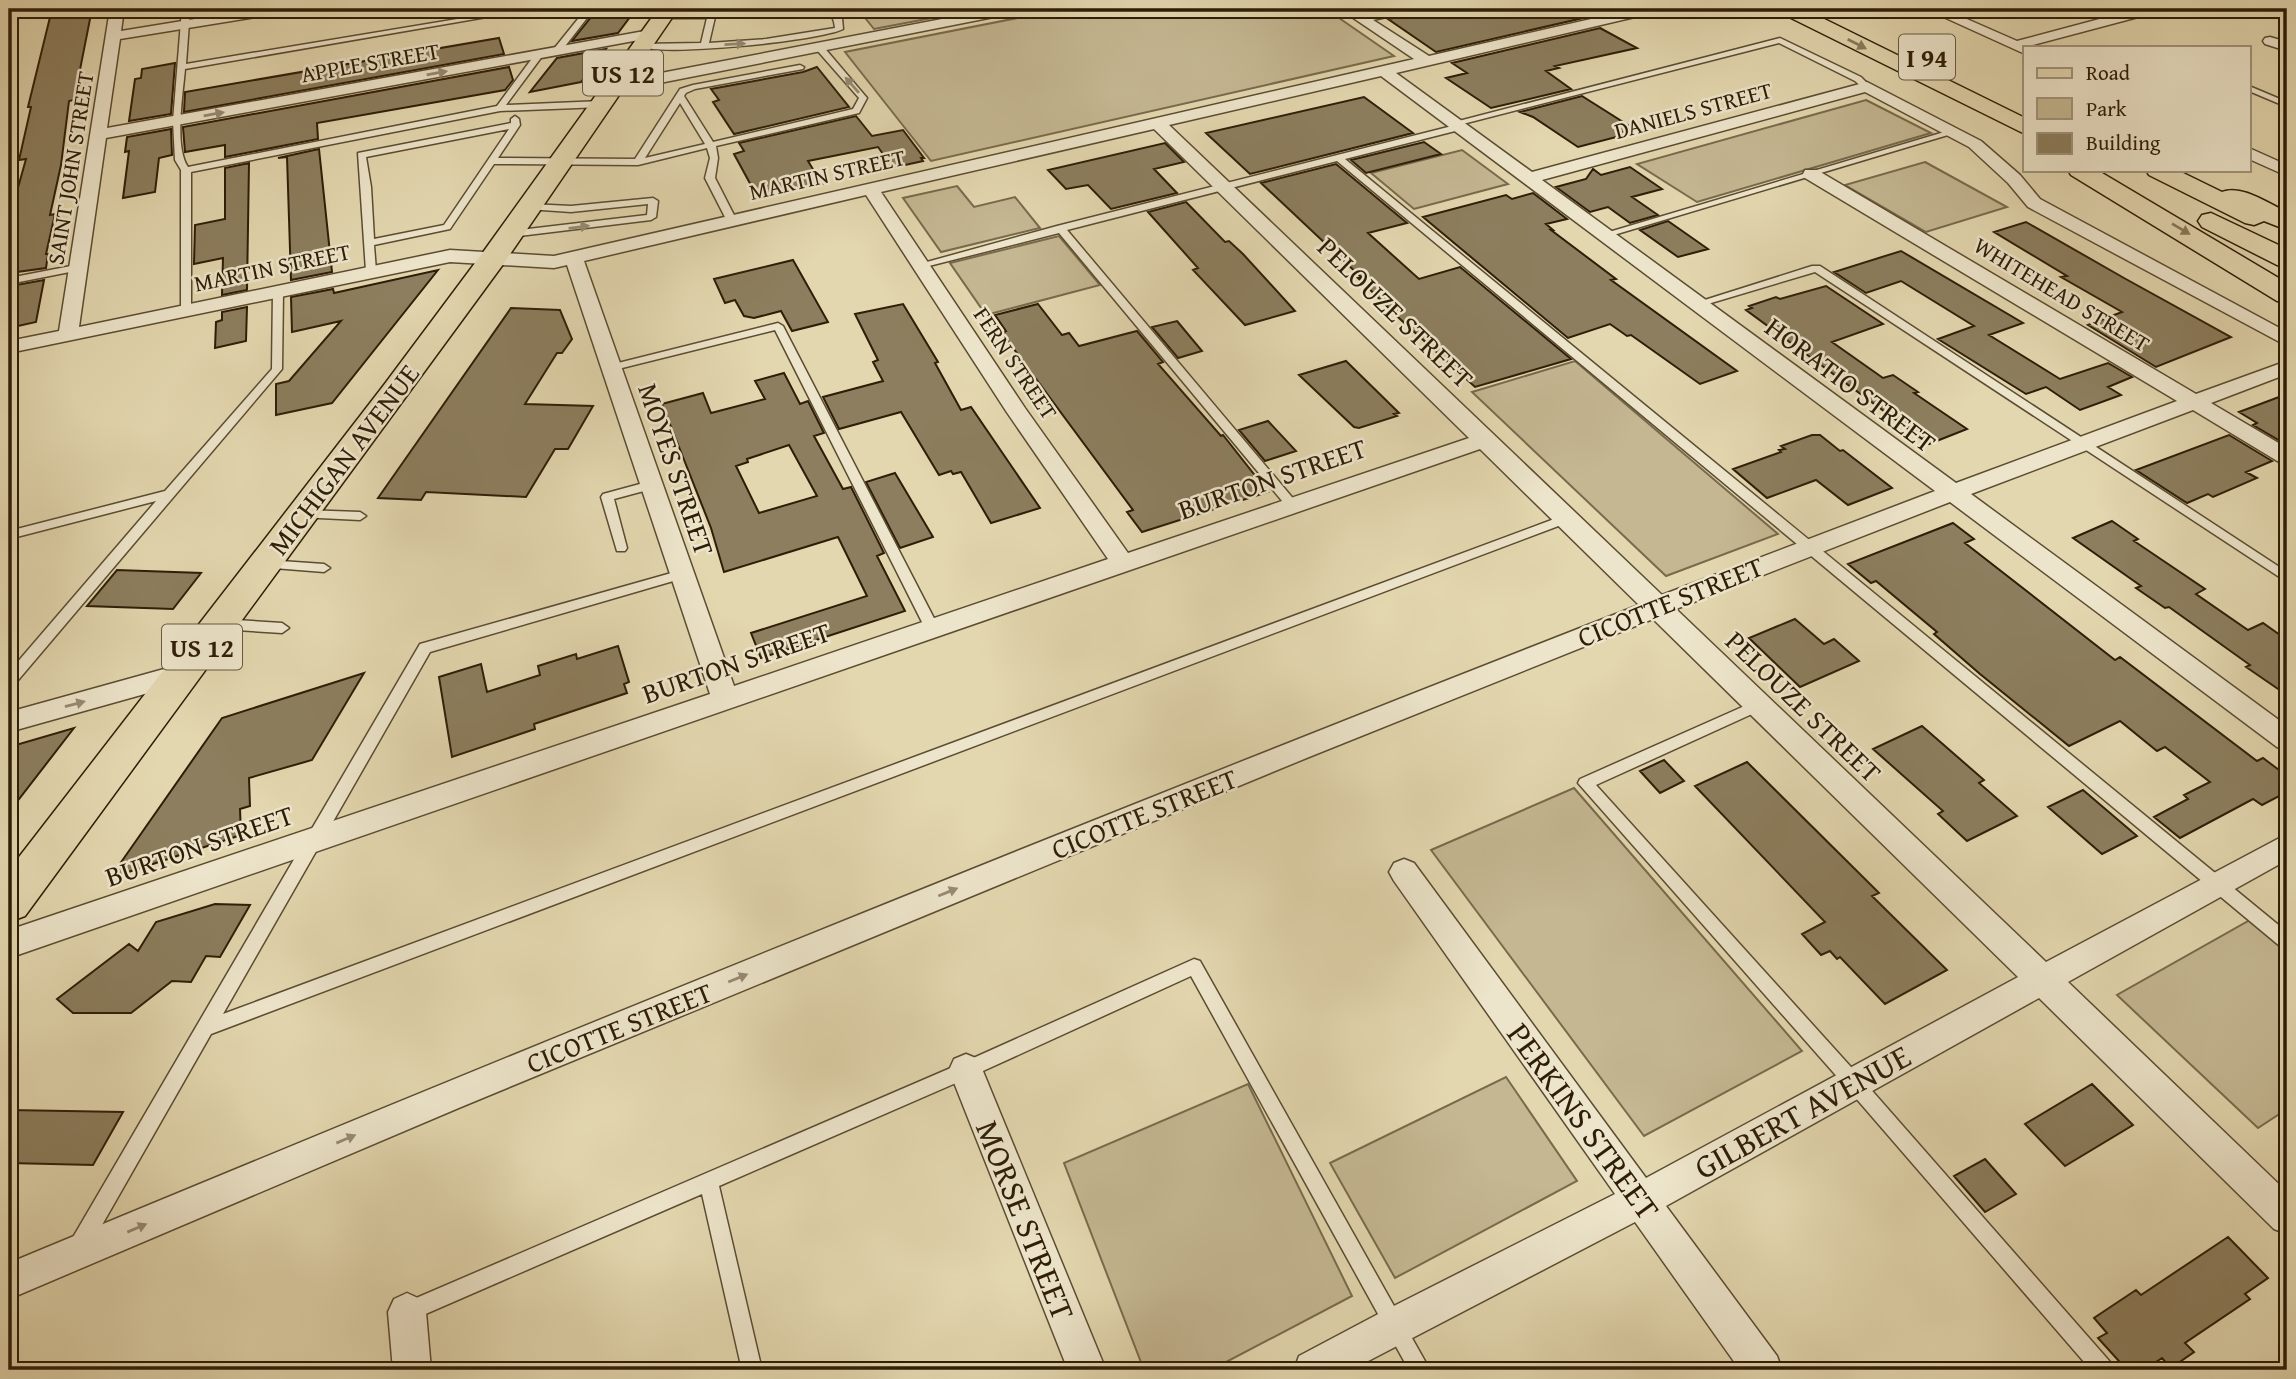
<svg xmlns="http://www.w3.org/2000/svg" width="2296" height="1379" viewBox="0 0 2296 1379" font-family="'Gentium Book Plus',serif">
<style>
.green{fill:#c4b792;stroke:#796a4c;stroke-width:2}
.building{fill:#8c7e5e;stroke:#2e1d07;stroke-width:2;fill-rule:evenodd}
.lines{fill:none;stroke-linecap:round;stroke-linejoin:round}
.service-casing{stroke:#5b4c31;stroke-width:3}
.minor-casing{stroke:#5b4c31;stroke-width:3}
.primary-casing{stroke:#2e1d07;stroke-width:3}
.motorway-casing{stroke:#2e1d07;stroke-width:3}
.service{fill:#ede5cb;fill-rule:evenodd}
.minor{fill:#ede5cb;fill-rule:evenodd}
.primary{fill:#e3d7af;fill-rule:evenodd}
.motorway{fill:#e3d7af;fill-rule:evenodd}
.oneway{fill:#978b73}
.oneway2{fill:#887a5b}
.labels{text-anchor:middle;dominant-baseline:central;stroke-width:5;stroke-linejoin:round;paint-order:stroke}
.far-street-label{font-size:23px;fill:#2e1d07;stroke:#ede5cb}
.shield{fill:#ede5cb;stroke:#675942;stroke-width:2}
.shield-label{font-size:26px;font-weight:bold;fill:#2e1d07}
.street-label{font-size:28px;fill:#2e1d07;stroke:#ede5cb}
.near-street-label{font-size:33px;fill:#2e1d07;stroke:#ede5cb}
</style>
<rect width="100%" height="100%" fill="#e3d7af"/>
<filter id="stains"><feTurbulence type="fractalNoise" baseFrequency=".00286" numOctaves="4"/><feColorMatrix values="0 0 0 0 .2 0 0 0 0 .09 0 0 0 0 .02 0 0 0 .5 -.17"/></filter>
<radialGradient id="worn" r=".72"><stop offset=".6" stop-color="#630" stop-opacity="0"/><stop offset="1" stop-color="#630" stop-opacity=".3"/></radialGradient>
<!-- green -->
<path class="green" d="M858 9H954L958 13 874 29Z
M1063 9H1326L1394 56 931 161 845 52Z
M1866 100 1931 133 1697 202 1637 164Z
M1462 150 1508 184 1414 209 1371 173Z
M1925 162 2007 207 1926 232 1845 185Z
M957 186 974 207 1015 197 1040 228 941 252 903 198Z
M1059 236 1100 285 986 315 950 263Z
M1575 361 1778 534 1666 576 1472 392Z
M1574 788 1802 1051 1644 1136 1431 850Z
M2250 920 2287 952V1109L2258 1128 2117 995Z
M1506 1077 1577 1181 1395 1278 1330 1163Z
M1248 1084 1352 1296 1211 1370H1144L1064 1163Z"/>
<!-- building -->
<path class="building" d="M52 9H92L74 100 69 101 61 165 50 215 55 214 46 254H48L46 268 9 273V220L26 159 19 160 31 107H28Z
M609 9H636L618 33 572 41 596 11Z
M1440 9H1447L1461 17 1499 9H1567L1583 18 1436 52 1388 19Z
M1600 28 1637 48 1555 66 1559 68 1546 71 1571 89 1491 108 1446 78 1467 73 1452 63Z
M499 38 504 54 184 112 185 92Z
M606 49 581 82 530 92 557 58Z
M175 63 171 114 129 121 135 79 141 78 142 69Z
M509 67 513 80 505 90 317 123 318 139 225 157V145L185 152 183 127Z
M817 67 849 107 734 134 713 102 719 100 711 89 803 72Z
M1582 96 1634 129 1624 132 1628 134 1578 147 1533 117 1520 112Z
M1364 97 1413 133 1250 174 1206 133Z
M856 116 872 136 903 130 924 158H921L923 161 896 167 891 165 878 147 808 161 822 184 758 198 734 154 744 151 739 143Z
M171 129 172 155 159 158 155 192 123 198 129 151 125 152 127 137Z
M1424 142 1441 154 1366 173 1351 160Z
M1165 143 1184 162 1154 169 1177 193 1111 209 1088 185 1066 189 1048 170Z
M319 149 332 272 291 280 287 157 278 158Z
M249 163 247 290 222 295 223 258 194 264 195 225 225 219V168Z
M1336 164 1407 223 1368 233 1419 279 1460 267 1571 359 1475 387 1400 319 1358 278H1362L1261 183Z
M1630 167 1662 189 1632 197 1658 215 1630 223 1608 207 1590 212 1556 187 1586 179 1593 169 1601 175Z
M1533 193 1567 219 1546 224 1553 230H1551L1616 279 1611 280 1737 371 1700 384 1631 335 1627 336 1610 324 1568 338 1423 217 1506 195 1512 199Z
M1186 202 1225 242 1229 241 1243 254 1295 311 1245 325 1193 270 1198 268 1148 212Z
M1668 221 1708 249 1678 257 1640 230Z
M2026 222 2124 278 2231 337 2156 367 2088 325 2122 312 2061 277 2067 276 1994 232Z
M1901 251 2023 323 1989 335 2060 379 2108 363 2132 377 2108 387 2121 395 2080 410 2046 387 2026 394 1938 339 1974 326 1901 281 1866 293 1834 272Z
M793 260 828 322 792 331 781 311 754 318 744 316 735 300 725 303 714 279Z
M438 270 332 403 276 415V384L289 381 341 321 292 332 291 297 333 289 334 293Z
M44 280 36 322 9 328V314L16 285Z
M1826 286 1883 324 1832 342 1883 378 1893 375 1918 392 1914 393 1967 429 1929 444 1746 310 1752 308 1749 306 1776 297 1780 299Z
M903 304 938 362 935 363 961 410 971 407 1040 508 991 523 961 472 953 474 951 471 939 475 901 412 839 429 823 397 883 381 873 362 878 360 855 314Z
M1038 304 1062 335 1069 333 1079 346 1137 331 1163 362 1158 364 1221 436 1223 435 1268 492 1142 532 1127 512 1133 510 1002 333 1006 331 995 315Z
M247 307 246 341 215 348 216 322 222 320V312Z
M511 308 560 310 572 339 562 353H557L525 404 593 406 568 449H555L526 497 426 492 421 500 378 498Z
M1177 321 1202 351 1178 358 1152 327Z
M1346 361 1399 413 1394 414 1397 416 1359 428 1354 427 1299 375Z
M784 373 800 404 808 401 824 433 814 436 843 489 851 487 884 553 877 556 905 611 761 658 751 633 867 596 838 537 724 572 711 528 662 404 703 393 711 413 765 399 755 381ZM789 445 817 496 759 513 736 466 748 462 747 459Z
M2287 394V445L2253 425 2257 423 2239 412Z
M1268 421 1296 451 1265 461 1239 430Z
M1812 435H1820L1840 451 1843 450 1892 488 1848 505 1816 480 1767 498 1733 469 1781 452 1779 450 1785 449 1781 446Z
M2229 435 2272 461 2246 472 2257 478 2213 497 2208 494 2187 503 2136 470Z
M895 473 933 537 900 548 866 482Z
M2112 521 2138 539 2134 541 2205 589 2196 594 2248 630 2263 623 2287 640V695L2246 667 2250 665 2169 607 2165 608 2136 588 2141 586 2073 538Z
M1953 523 1974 539 1965 543 2115 660 2120 657 2257 761 2263 758 2287 776V792L2262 805 2253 799 2180 838 2154 817 2188 799 2184 795 2210 782 2165 747 2157 751 2120 721 2069 746 1980 674 1934 634 1937 632 1876 581 1871 583 1848 564Z
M117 570 201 573 173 609 87 606Z
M1795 619 1824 644 1834 639 1859 661 1800 687 1749 638Z
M618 646 629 682 624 684 627 693 534 724 535 729 452 757 439 677 481 664 487 692 540 675 538 666 576 654 577 659Z
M364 673 312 760 249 778 250 806 240 809 241 835 110 878 222 718Z
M1922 726 1984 780 1979 783 2017 816 1967 841 1938 814 1943 811 1873 749Z
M74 728 9 812V747Z
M1664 760 1684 781 1660 793 1640 771Z
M1747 762 1879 893 1872 896 1947 970 1885 1004 1840 957 1837 959 1830 951 1821 955 1802 934 1825 922 1695 786Z
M2083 790 2137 836 2102 854 2048 807Z
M215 904 250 905 220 957 206 956 191 982 172 981 131 1013H73L57 999 129 944 138 951 156 922Z
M2092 1084 2133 1125 2065 1166 2025 1124Z
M9 1110 123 1112 93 1165 9 1163Z
M1985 1159 2016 1194 1985 1212 1954 1176Z
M2228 1237 2268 1278 2245 1294 2250 1299 2185 1343 2194 1352 2171 1368 2162 1358 2144 1370H2127L2098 1338 2107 1333 2094 1318 2136 1290 2141 1295Z"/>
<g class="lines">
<!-- service casing -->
<g class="service-casing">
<path id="service" d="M182 9H190L186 64 517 9H533L185 69C183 93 174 147 188 167L497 106 536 53H539L543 55 506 105 602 101 606 104 602 107 500 111 191 172V310L186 313 181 310V170L175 160 173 121Z
M586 9H594L559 54H553V50Z
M776 9H810L806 11 715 17 709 43 766 39 835 28C833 6 823 17 810 9L836 10 842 18 843 29C820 41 659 57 638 46L642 44 701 43 707 18H660V14Z
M1408 9H1422L1364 22 1360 20Z
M1780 38 1861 77 1871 87 1864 89 1855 81 1779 43 1455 126 1451 123Z
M816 45H822L867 98 859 113 716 146 718 158 715 178 737 221 735 223 727 221 705 178 710 158 707 148 638 165 494 164 450 229 374 245 376 271 371 274 366 271 358 153 511 123V119L515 116 519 119 520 125 498 158 635 159 680 89 693 85 800 65 804 67 803 69 695 89 686 93 684 96 713 142 853 109 859 98 816 49ZM680 103 705 144 645 158ZM509 129 444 225 374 239 371 187 366 157Z
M2249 86 2287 102V107L2249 91Z
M1460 124 1463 125V129L1345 159 2287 932V949L2281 947 1337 161 1067 230 1296 502 1298 505 1296 508H1288L1059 233 921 268 916 265 1057 226Z
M1951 130 1958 132 1607 237 1599 235Z
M653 198 658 201 656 217 651 220 511 237 506 234 511 231 647 215 648 204 571 212 527 209V205L530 204 571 206Z
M76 265 81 268 80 270 9 284V278Z
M1812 266H1820L2287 572V582L1815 272 1701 306 1697 307 1692 304Z
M278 288 283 291 282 369 14 685 9 686V672L156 501 9 539V531L165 491 272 369 273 291Z
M778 323 783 326 939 628 937 631H927L925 628 775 330 610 371 605 368 606 366Z
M651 481 657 485 655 488 614 499 627 548 625 551H617L601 497 603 494Z
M303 510 360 512 366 516 360 520 299 517 297 514Z
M1565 515 1571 519 1569 522 211 1034 86 1253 79 1256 72 1253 69 1246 72 1239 420 644 682 570 688 574 687 577 430 652 223 1014Z
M266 560 324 564 330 568 324 572 261 567 260 564Z
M221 619 282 623 289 628 282 633 221 629 214 624Z
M1758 700 1763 701 1765 705 1763 709 1596 785 1860 1077 2111 1363 2114 1370H2091L1848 1089 1578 783 1580 779Z
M1194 959 1200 961 1430 1370H1409L1191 976 972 1076 719 1186 762 1370H742L702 1194 414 1319 407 1322 400 1319 397 1312 400 1305 960 1064Z"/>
</g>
<!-- minor casing -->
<g class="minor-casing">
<path id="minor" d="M110 9H124L121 31 256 9H287L280 13 120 39 107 128 650 30 657 34 650 38 106 138 79 327 450 250 554 256 1414 59 1340 9H1356L1429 56 1635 9H1659L1652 13 1396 73 1532 172 1867 82 1981 141 2020 175 2040 199 2287 332V346L2028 207 2008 183 1969 147 1865 92 1542 180 1956 483 2177 401 1805 178 1803 174 1805 170H1817L2196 394 2287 361V374L2211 403 2287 448V464L2279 462 2193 410 1971 494 2287 726V751L2277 747 1950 502 1676 609 2046 962 2287 834V860L2068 982 2287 1192V1234L2274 1229 2039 998 1666 1206 1777 1356 1782 1370H1740L1635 1222 1351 1370H1294L1299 1356 1382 1312 1615 1194 1394 881 1389 872 1394 863 1404 859 1414 863 1646 1178 2018 977 1653 619 1309 757 461 1107 9 1299V1263C550 1038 1093 818 1639 605L1480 449 9 958V930L710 694 567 265 554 268 450 262 9 353V341L59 331ZM1381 76 1935 491 1662 595 1169 125ZM1154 129 1469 438 1128 553 1025 408 881 192ZM866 195 1006 411 1108 559 734 686 584 261Z
M994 9H1021L1014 13 614 92 606 87 614 82Z
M1926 9H1944L2017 41 2137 9H2159L2157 12 2025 47V54Z
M2270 37 2287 42V51L2265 44 2263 41 2265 38Z
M2249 148 2287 165V176L2249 159Z
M182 664 191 667 195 674 191 681 9 732V712Z
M966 1054 978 1059 1106 1370H1068L949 1070 954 1059Z
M407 1293 420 1299 426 1312 431 1370H393L388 1312 394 1299Z"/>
</g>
<!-- primary casing -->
<g class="primary-casing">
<path id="primary" d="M658 9H678L504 263 25 916 9 922V870L384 385 484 251Z"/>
</g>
<!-- motorway casing -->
<g class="motorway-casing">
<path id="motorway" d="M1778 9H1804L2025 118V134L1781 13Z
M2068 170H2097L2287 283V303L2277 301 2071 175Z
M2146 170H2177L2222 192C2242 184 2269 204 2287 212V230L2264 221 2254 225 2245 223 2149 175Z
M2211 213 2287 249V267L2277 265 2202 227 2198 221 2202 215Z"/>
</g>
<!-- service -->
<use href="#service" class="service"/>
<!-- minor -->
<use href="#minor" class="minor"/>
<!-- primary -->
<use href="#primary" class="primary"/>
<!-- motorway -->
<use href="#motorway" class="motorway"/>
</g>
<!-- one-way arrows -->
<defs><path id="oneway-solid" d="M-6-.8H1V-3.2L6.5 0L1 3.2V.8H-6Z" transform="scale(1.75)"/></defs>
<g class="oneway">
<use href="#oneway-solid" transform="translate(735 44) rotate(-3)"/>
<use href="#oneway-solid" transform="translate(437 73) rotate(-10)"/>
<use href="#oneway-solid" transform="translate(852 85) rotate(-131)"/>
<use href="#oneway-solid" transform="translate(214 114) rotate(-10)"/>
<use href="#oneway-solid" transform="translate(579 227) rotate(-7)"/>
<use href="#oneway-solid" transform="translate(75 704) rotate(-15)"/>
<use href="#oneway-solid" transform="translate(948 892) rotate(-22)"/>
<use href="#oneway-solid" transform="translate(738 978) rotate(-22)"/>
<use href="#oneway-solid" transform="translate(346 1139) rotate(-23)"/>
<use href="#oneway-solid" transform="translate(137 1228) rotate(-23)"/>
</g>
<g class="oneway2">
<use href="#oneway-solid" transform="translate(1857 44) rotate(27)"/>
<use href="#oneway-solid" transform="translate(2181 229) rotate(31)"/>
</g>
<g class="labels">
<!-- far-street labels -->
<g class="far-street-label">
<text transform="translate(370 62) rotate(-10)">APPLE STREET</text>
<text transform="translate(1693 110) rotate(-15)">DANIELS STREET</text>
<text transform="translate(70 168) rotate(-81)">SAINT JOHN STREET</text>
<text transform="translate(827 174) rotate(-13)">MARTIN STREET</text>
<text transform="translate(272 267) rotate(-12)">MARTIN STREET</text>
<text transform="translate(2062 294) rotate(31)">WHITEHEAD STREET</text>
<text transform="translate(1016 363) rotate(56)">FERN STREET</text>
</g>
<!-- shield labels -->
<g class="shield">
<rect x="1899" y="34.5" width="56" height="45" rx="5"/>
<rect x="583" y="50.5" width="80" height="45" rx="5"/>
<rect x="162" y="624.5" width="80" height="45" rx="5"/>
</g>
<g class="shield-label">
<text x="1927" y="57">I 94</text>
<text x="623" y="73">US 12</text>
<text x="202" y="647">US 12</text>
</g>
<!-- street labels -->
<g class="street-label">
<text transform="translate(1396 312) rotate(44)">PELOUZE STREET</text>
<text transform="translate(1851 384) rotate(37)">HORATIO STREET</text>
<text transform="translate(343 459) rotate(-53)">MICHIGAN AVENUE</text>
<text transform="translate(677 469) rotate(71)">MOYES STREET</text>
<text transform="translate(1272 478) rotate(-19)">BURTON STREET</text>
<text transform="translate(1670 601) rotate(-22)">CICOTTE STREET</text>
<text transform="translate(736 662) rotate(-19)">BURTON STREET</text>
<text transform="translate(1804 706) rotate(44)">PELOUZE STREET</text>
<text transform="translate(1144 813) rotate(-22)">CICOTTE STREET</text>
<text transform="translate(199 845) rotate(-19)">BURTON STREET</text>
<text transform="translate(619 1027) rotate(-22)">CICOTTE STREET</text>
</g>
<!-- near-street labels -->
<g class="near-street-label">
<text transform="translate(1802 1111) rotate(-29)">GILBERT AVENUE</text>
<text transform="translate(1584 1121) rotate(54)">PERKINS STREET</text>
<text transform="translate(1026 1220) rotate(68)">MORSE STREET</text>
</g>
</g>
<!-- margin -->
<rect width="2296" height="1379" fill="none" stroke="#e3d7af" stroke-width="35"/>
<rect x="10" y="10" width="2275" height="1358" fill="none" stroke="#2e1d07" stroke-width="3.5"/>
<rect x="18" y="18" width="2261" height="1344" fill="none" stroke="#2e1d07" stroke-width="2"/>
<!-- legend -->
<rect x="2023" y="46" width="228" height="126" fill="#ede5cb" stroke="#a1957d" stroke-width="2"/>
<rect x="2037" y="68" width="35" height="10" fill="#e3d7af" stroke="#a1957d" stroke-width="2"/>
<text x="2086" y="80" font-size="21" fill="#2e1d07">Road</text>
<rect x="2037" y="98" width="35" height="21" fill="#c4b792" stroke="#a1957d" stroke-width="2"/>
<text x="2086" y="116" font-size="21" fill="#2e1d07">Park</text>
<rect x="2037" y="133" width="35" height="21" fill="#8c7e5e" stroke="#a1957d" stroke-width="2"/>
<text x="2086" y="150" font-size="21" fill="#2e1d07">Building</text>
<rect width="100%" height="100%" filter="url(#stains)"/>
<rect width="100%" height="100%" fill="url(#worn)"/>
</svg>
